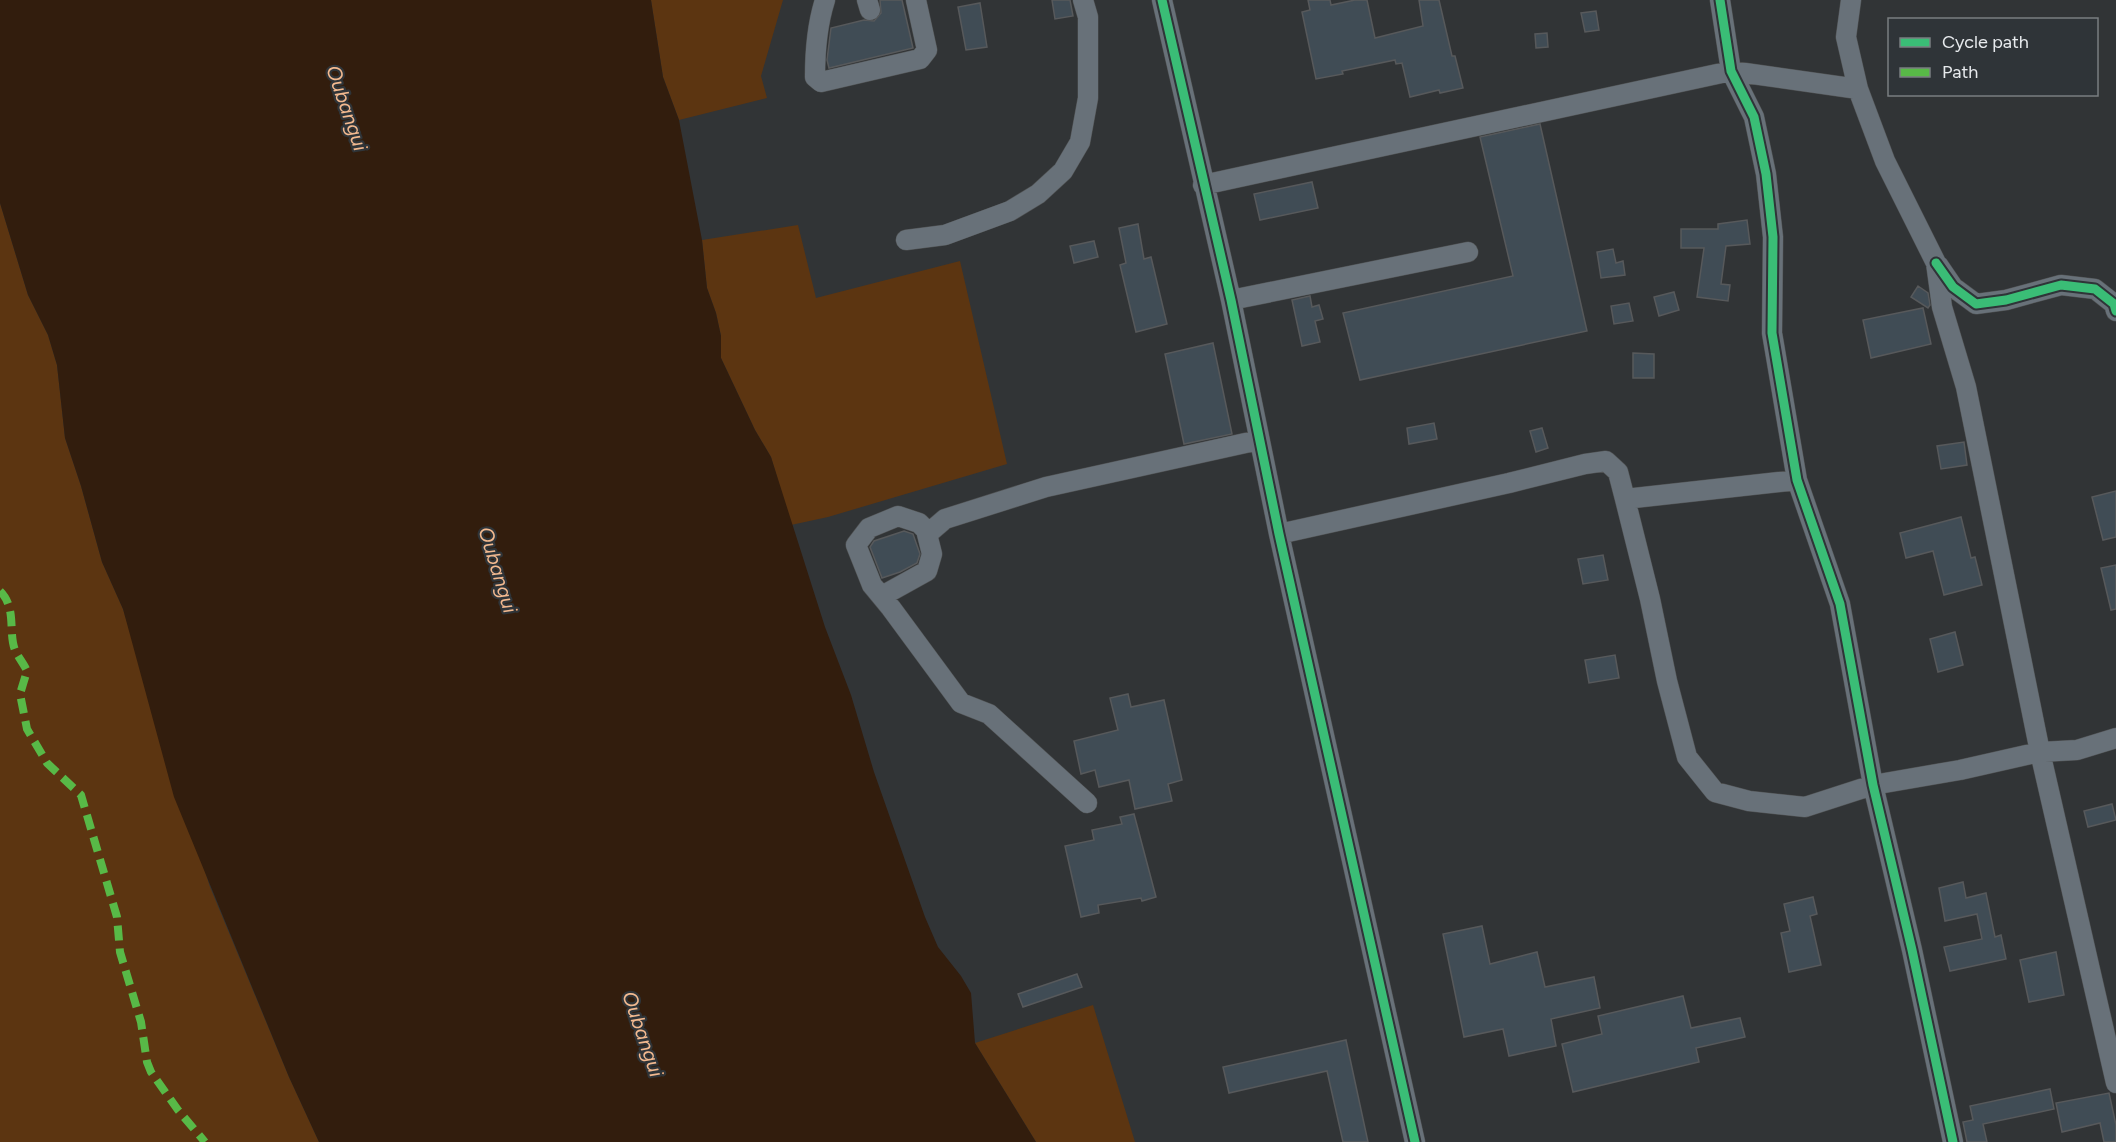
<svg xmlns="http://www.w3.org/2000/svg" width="2116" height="1142" viewBox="0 0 2116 1142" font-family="Figtree,sans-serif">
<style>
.green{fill:#5c3511}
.water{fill:#321d0d}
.building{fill:#404c55;stroke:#57595b;stroke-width:1.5}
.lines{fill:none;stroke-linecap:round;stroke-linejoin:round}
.minor-casing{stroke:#4f5152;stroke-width:21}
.minor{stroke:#687179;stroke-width:20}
.quiet{stroke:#58b947;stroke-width:8;stroke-dasharray:15 8;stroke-linecap:butt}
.cycleway-casing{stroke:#2f3438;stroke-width:13}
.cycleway{stroke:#3abd76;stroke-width:9}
.labels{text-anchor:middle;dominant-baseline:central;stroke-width:4.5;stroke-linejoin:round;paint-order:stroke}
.water-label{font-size:20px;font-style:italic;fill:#f2b98f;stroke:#2f3438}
</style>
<rect width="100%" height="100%" fill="#313436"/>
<!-- green -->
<path class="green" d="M651 0H783L761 76 767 98 679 120 663 77Z
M0 203 28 295 48 335 57 365 65 438 81 486 102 562 123 609 210 887 289 1077 319 1142H0Z
M798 225 816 298 960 261 1007 464 828 517 791 525 771 457 755 430 721 358V336L716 313 707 288 702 240Z
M1093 1005 1135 1142H1036L975 1043Z"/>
<!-- water -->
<path class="water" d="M0 0H651L663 77 679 120 702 240 707 288 716 313 721 336V358L755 430 771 457 825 627 851 695 874 772 925 917 938 947 961 976 971 993 975 1043 1036 1142H319L289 1077 174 797 123 609 102 562 81 486 65 438 57 365 48 335 28 295 0 203Z"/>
<!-- building -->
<path class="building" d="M880 0H902L913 48 829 68 827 60 831 28 864 20 874 21 881 13Z
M1052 0H1070L1073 16 1055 19Z
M1308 0H1330L1331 5 1355 0H1367L1375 38 1423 26 1419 0H1439L1452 56H1455L1463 88 1440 93 1439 90 1410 97 1402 63 1396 64 1395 60 1342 71 1343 74 1316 79 1302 12 1310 10Z
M980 3 987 47 966 50 958 7Z
M1596 11 1599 30 1585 32 1581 13Z
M1547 33 1548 47 1536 48 1535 34Z
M1540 124 1587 331 1360 380 1343 313 1513 276 1480 137Z
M1312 182 1318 208 1260 220 1254 194Z
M1747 220 1750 244 1726 246 1721 284 1730 285 1728 301 1697 297 1704 248H1681V229H1718V224Z
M1138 224 1144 259 1151 257 1167 324 1136 332 1120 265 1126 263 1119 228Z
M1094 241 1098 257 1074 263 1070 246Z
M1613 249 1616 263 1623 261 1625 275 1601 278 1597 252Z
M1918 286 1928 293 1930 305 1928 308 1911 297Z
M1674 292 1679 310 1659 316 1654 297Z
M1310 296 1312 307 1319 305 1323 319 1315 321 1320 342 1302 346 1292 300Z
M1629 303 1633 321 1614 324 1611 306Z
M1923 308 1931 344 1871 358 1863 320Z
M1213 343 1232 434 1184 444 1165 354Z
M1633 353 1654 354V378H1633Z
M1434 423 1437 439 1409 444 1407 428Z
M1542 428 1548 448 1536 452 1530 431Z
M1964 442 1967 465 1941 469 1937 446Z
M2116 491V537L2103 540 2092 497Z
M1961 517 1971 558 1975 557 1982 585 1944 595 1933 551 1906 558 1900 533Z
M904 531 913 534 920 554 917 563 900 572 882 578 870 547 874 541Z
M1603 555 1608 580 1583 584 1578 559Z
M2116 565V609L2111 610 2101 568Z
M1955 632 1963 665 1938 672 1930 639Z
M1615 655 1619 678 1589 683 1585 660Z
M1128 694 1131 707 1164 700 1182 780 1168 784 1172 801 1135 809 1129 780 1099 787 1095 770 1081 774 1074 741 1118 730 1110 698Z
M2112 804 2116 820 2088 827 2084 811Z
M1134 814 1156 897 1142 901 1141 898 1098 905 1099 913 1081 917 1065 846 1094 840 1092 830 1122 824 1120 817Z
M1963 882 1966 898 1986 893 1995 937 2001 935 2006 959 1950 971 1944 947 1982 939 1977 914 1945 921 1939 888Z
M1813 897 1817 914 1810 916 1821 965 1789 972 1781 933 1790 931 1784 904Z
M1482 926 1490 964 1537 952 1545 987 1594 977 1600 1008 1551 1019 1556 1046 1509 1056 1503 1029 1464 1037 1443 934Z
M2056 952 2064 995 2029 1002 2020 960Z
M1077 974 1082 987 1023 1007 1018 994Z
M1683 996 1691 1028 1740 1018 1745 1037 1696 1048 1699 1062 1573 1092 1562 1044 1602 1034 1598 1016Z
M1346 1040 1368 1142H1343L1327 1071 1229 1093 1223 1067Z
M2050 1089 2054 1109 1983 1124 1987 1142H1967L1963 1122 1973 1120 1970 1106Z
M2109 1093 2116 1125V1142H2104L2100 1123 2062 1132 2056 1103Z"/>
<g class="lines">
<!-- minor casing -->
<g class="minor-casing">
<path id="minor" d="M825 0C817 25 815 50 815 77L821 82 920 59 927 50 916 0
M867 0 870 10
M1162 0 1231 300 1279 534 1415 1142
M1720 0 1731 71 1754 117 1766 174 1773 237 1772 333 1797 480 1840 604 1873 785 1912 950 1953 1142
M1851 0 1846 37 1858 89 1885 161 1936 263 1942 307 1966 387 2040 752 2116 1083
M1203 185 1731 71 1858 89
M906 240 945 235 1010 211 1038 194 1063 171 1080 142 1088 98V17L1083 0
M1938 265 1953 287 1976 304 2006 300 2061 285 2095 289 2114 304 2116 311
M1231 300 1468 252
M1625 499 1797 480
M1279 534 1509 483 1585 464 1606 461 1618 472 1625 499 1650 599 1667 681 1687 757 1715 792 1749 801 1805 807 1873 785 1960 770 2040 752 2077 750 2116 738
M882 596 927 571 932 554 926 530
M1087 803 989 714 961 703 891 608 872 585 856 545 869 528 898 516 919 523 926 530 931 531 945 519 1046 487 1259 440"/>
</g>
<!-- minor -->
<use href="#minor" class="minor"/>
<!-- quiet -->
<path class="quiet" d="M0 591C17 608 8 632 15 650 18 657 24 664 27 671L20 694 27 729 47 763 81 795 117 917 120 952 141 1022 147 1062 151 1072 178 1110 205 1142"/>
<!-- cycleway casing -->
<g class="cycleway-casing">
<path id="cycleway" d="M1162 0 1231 300 1279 534 1415 1142
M1720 0 1731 71 1754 117 1766 174 1773 237 1772 333 1797 480 1840 604 1873 785 1912 950 1953 1142
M1936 263 1953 287 1976 304 2006 300 2061 285 2095 289 2114 304 2116 311"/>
</g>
<!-- cycleway -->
<use href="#cycleway" class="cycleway"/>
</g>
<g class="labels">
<!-- water labels -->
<g class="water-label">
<text transform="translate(347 108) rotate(71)">Oubangui</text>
<text transform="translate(498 570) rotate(73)">Oubangui</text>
<text transform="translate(643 1034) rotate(71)">Oubangui</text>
</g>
</g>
<!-- legend -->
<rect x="1888" y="18" width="210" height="78" fill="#2f3438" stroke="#797d80" stroke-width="1.5"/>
<rect x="1900" y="38" width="30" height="9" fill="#3abd76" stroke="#797d80" stroke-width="1.5"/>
<text x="1942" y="48" font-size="18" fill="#e7eaed">Cycle path</text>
<rect x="1900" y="68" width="30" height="9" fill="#58b947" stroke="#797d80" stroke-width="1.5"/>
<text x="1942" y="78" font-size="18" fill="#e7eaed">Path</text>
</svg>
